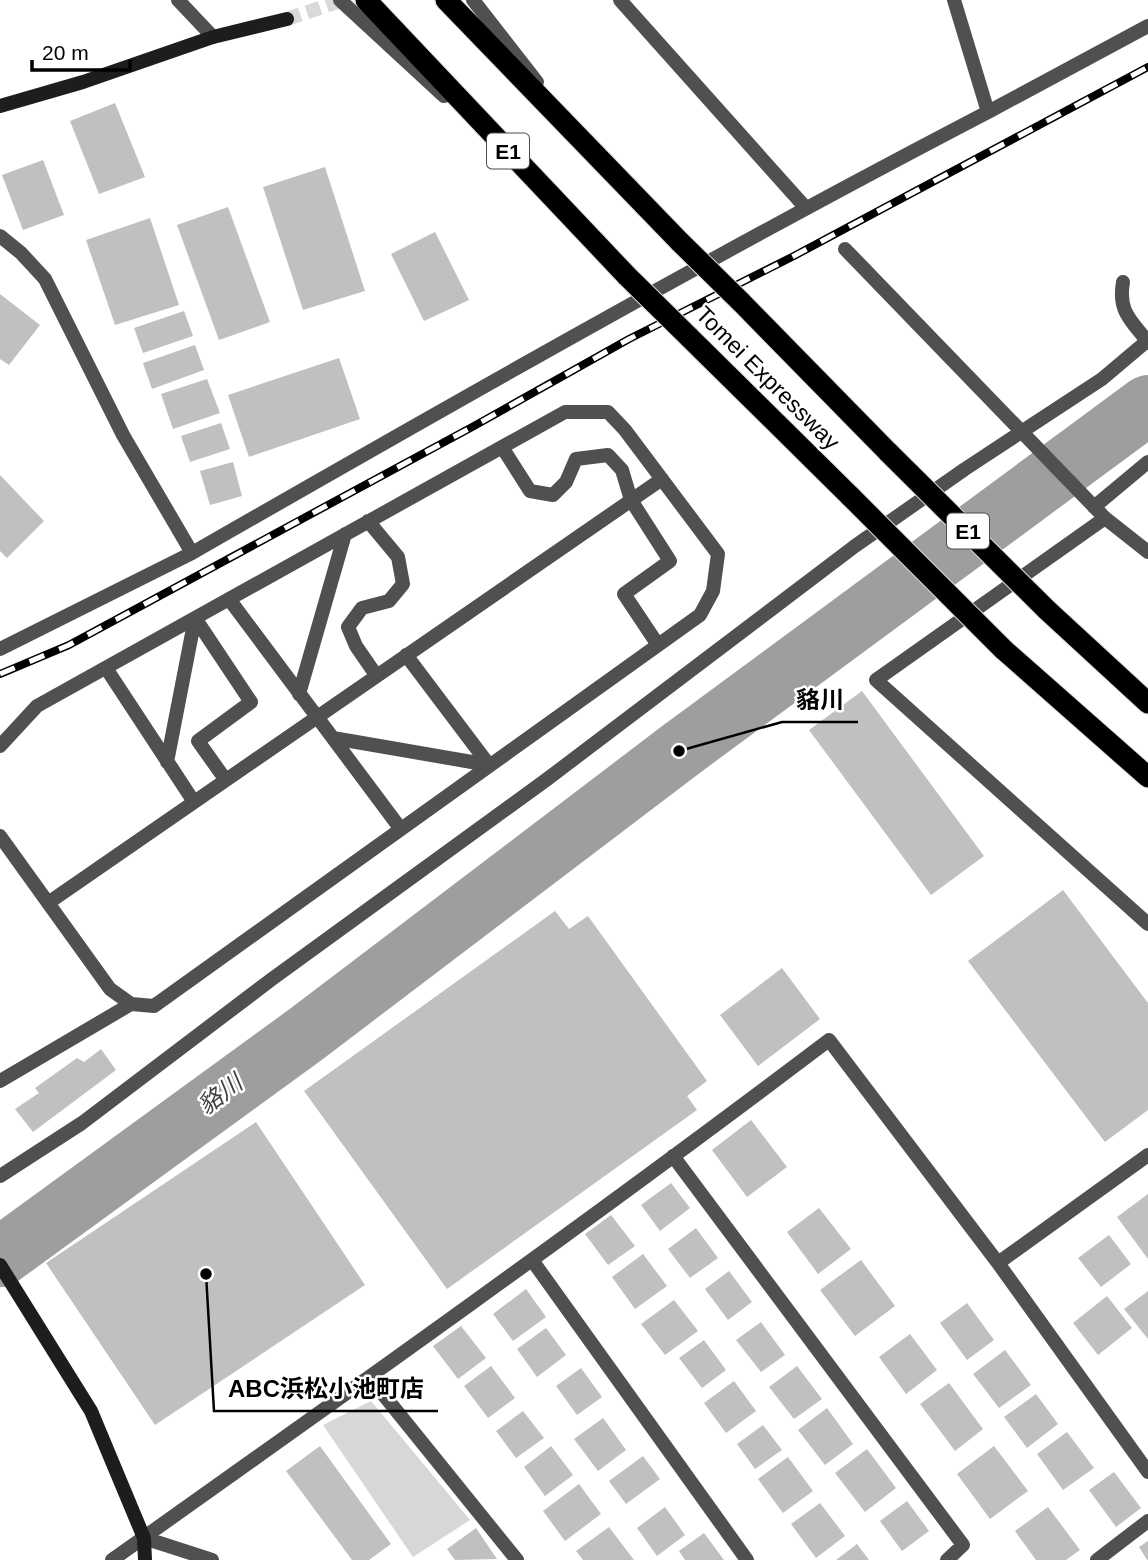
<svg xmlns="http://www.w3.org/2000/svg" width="1148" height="1560" viewBox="0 0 1148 1560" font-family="Helvetica,'Noto Sans JP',sans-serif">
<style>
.green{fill:#d7d7d7}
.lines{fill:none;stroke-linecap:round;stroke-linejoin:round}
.river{stroke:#9e9e9e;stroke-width:60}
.building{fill:#c0c0c0}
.secondary-tunnel{stroke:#d9d9d9;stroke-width:14;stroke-dasharray:14 7;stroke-linecap:butt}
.highway-casing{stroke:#dbdbdb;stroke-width:23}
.lane{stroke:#505050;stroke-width:14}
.street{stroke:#505050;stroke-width:14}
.secondary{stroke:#1d1d1d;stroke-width:14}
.highway{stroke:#000;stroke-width:21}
.rail-casing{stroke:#000;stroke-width:8}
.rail{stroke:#fff;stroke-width:5;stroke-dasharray:16;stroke-linecap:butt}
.highway-bridge-casing{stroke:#dbdbdb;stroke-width:23;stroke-linecap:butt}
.highway-bridge{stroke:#000;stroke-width:21}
.labels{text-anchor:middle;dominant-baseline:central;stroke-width:5;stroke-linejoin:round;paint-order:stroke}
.shield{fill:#fff;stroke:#4c4c4c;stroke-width:2}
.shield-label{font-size:21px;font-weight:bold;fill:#000}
.street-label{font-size:23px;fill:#000;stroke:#fff}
.water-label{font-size:24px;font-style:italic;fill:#3f3f3f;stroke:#fff}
.leader{fill:none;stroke:#000;stroke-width:2.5}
.callout-dot{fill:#000;stroke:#fff;stroke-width:2.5}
.callout-label{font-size:24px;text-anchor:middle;font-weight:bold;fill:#000;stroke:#fff;stroke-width:5;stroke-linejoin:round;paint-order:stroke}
</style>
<rect width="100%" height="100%" fill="#fff"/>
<!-- green -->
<path class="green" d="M371 1401 470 1520 413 1557 323 1425Z"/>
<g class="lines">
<!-- river -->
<path class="river" d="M0 1257 305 1035 679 751 1148 405"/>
</g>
<!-- building -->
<path class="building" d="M115 103 145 177 99 194 70 121Z
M43 160 64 215 23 230 2 175Z
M325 167 365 291 303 310 263 187Z
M228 207 270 322 219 340 177 225Z
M150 218 179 305 115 325 86 240Z
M435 232 469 300 424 321 391 254Z
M0 294 40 325 9 365 0 359Z
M184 311 193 336 143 353 134 328Z
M195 345 204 370 152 389 143 363Z
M339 358 360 419 249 457 228 395Z
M207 379 220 413 173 429 161 394Z
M221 423 230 449 190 462 181 436Z
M233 462 242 496 210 505 200 471Z
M0 475 44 521 7 558 0 551Z
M862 691 984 856 931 895 809 730Z
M1063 890 1148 1003V1110L1105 1142 968 961Z
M555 911 569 929 588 916 707 1081 687 1096 697 1110 447 1289 304 1091Z
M782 968 820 1019 758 1066 720 1015Z
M101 1049 116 1070 33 1132 15 1109 39 1093 35 1088 77 1058 84 1062Z
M751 1120 787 1167 747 1197 712 1150Z
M256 1122 365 1285 155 1425 46 1263Z
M671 1183 690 1208 660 1231 641 1205Z
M1148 1194V1259L1117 1217Z
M819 1208 851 1249 818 1274 787 1232Z
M611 1215 635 1246 608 1265 585 1234Z
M696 1228 718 1258 690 1278 668 1249Z
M1109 1235 1131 1264 1101 1287 1078 1258Z
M643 1254 667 1286 635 1309 612 1277Z
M861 1260 895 1306 855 1336 820 1290Z
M729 1271 752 1302 728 1320 705 1289Z
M526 1289 546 1317 513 1341 493 1314Z
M1148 1291V1339L1124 1309Z
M1107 1296 1132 1328 1098 1355 1073 1323Z
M674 1300 698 1331 665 1355 641 1324Z
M967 1303 994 1340 967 1360 940 1323Z
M761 1322 785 1355 761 1372 736 1340Z
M461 1326 486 1358 458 1379 433 1346Z
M546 1328 566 1355 537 1377 517 1349Z
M910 1334 937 1370 906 1394 879 1357Z
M704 1340 726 1370 702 1388 679 1358Z
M1005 1350 1031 1385 999 1408 973 1374Z
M491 1366 515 1398 488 1418 464 1386Z
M797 1366 822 1399 794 1419 769 1387Z
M581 1368 602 1397 577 1415 556 1386Z
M734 1381 756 1411 726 1433 704 1403Z
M949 1383 983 1429 955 1451 920 1404Z
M1036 1394 1058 1424 1027 1448 1004 1417Z
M827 1408 853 1444 825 1465 798 1430Z
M523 1411 544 1438 516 1458 496 1431Z
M603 1418 626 1450 598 1471 574 1439Z
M763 1425 782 1450 755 1469 737 1444Z
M1067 1432 1094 1468 1063 1490 1037 1454Z
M320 1446 391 1544 369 1560H352L286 1471Z
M551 1446 573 1475 545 1496 524 1467Z
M994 1446 1028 1491 990 1519 957 1474Z
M867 1449 896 1488 865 1512 835 1473Z
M643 1456 660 1479 626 1504 609 1481Z
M788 1457 813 1491 783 1513 758 1479Z
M1114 1472 1141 1508 1116 1527 1089 1490Z
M579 1484 601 1514 565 1541 543 1511Z
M907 1501 929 1531 902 1551 880 1521Z
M820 1503 845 1536 816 1558 791 1524Z
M665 1507 685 1535 657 1556 637 1528Z
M1048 1507 1080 1550 1066 1560H1036L1015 1531Z
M609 1527 634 1560H583L576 1551Z
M476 1528 497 1559 455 1560 447 1549Z
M704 1533 724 1560H685L679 1551Z
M1148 1541V1560H1147L1139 1547Z
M857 1544 869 1560H836Z"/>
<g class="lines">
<!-- secondary-tunnel -->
<path class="secondary-tunnel" d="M287 19 343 0"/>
<!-- highway casing -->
<g class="highway-casing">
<path id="highway" d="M366 0 627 276
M446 0 680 242
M741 302 888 452
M689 337 850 496
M1047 610 1148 703
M1004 650 1148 777"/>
</g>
<!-- lane -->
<path class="lane" d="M340 0 444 96
M473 0 537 82
M1123 282C1118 311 1130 319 1147 341
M502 447 530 491 553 495 566 482 576 459 608 455 622 470 631 500 670 561 624 594 658 645
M368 521 398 557 403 584 389 601 362 608 348 627 356 646 376 675
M229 599 400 828
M195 618 251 702 198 741 225 779
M406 655 489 765
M106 668 194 802
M299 694 345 534
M333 738 489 765
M0 746 37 706 565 412H608L625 430 718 554 713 591 700 615 154 1006 131 1004 110 989 0 836
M167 762 195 618
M48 903 662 479
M0 1081 131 1004"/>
<!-- street -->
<path class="street" d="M178 0 213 37
M620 0 805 207
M988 112 1148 26
M0 236 21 253 45 279 123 435 192 553C455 402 719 252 988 112L954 0
M845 249 1105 518 1148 552
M1094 507 1148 462
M1105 518 876 680 1148 924
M0 649 192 553
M1148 1155 998 1263 1148 1472
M673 1156 963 1545 947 1560
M0 1176 82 1123 272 979 546 780 855 546 965 469 1102 379 1147 341 1148 343
M532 1260 747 1560
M370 1378 517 1560
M144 1538 212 1560
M112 1560C353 1389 594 1218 829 1040L998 1263
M1097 1560 1148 1521"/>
<!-- secondary -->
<path class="secondary" d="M0 106 83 82 213 37 287 19
M0 1265 91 1411 144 1538 145 1560"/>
<!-- highway -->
<use href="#highway" class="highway"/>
<!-- rail casing -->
<g class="rail-casing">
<path id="rail" d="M0 674 69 645 474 426 629 339 792 257 1148 67"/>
</g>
<!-- rail -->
<use href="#rail" class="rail"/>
<!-- highway-bridge casing -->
<g class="highway-bridge-casing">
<path id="highway-bridge" d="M680 242 741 302
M627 276 689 337
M888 452 1047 610
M850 496 1004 650"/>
</g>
<!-- highway-bridge -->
<use href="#highway-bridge" class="highway-bridge"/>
</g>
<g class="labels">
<!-- shield labels -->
<g class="shield">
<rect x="487" y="133.5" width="42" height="35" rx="5"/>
<rect x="947" y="513.5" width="42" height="35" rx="5"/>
</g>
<g class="shield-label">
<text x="508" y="151">E1</text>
<text x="968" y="531">E1</text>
</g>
<!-- street labels -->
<g class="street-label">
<text transform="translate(768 378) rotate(45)">Tomei Expressway</text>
</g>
<!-- water labels -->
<g class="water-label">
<text transform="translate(220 1094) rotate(-37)">貉川</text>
</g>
</g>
<!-- callouts -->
<path class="leader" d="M679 751L782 722H858M206 1274L214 1411H438"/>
<g class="callout-dot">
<circle cx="679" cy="751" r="7"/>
<circle cx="206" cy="1274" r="7"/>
</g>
<g class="callout-label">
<text x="820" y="708">貉川</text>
<text x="326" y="1397">ABC浜松小池町店</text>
</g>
<!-- scale -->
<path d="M32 60v10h98v-10" fill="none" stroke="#000000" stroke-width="3.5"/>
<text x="42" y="60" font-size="21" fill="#000000" stroke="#ffffff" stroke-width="5" paint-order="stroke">20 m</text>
</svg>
